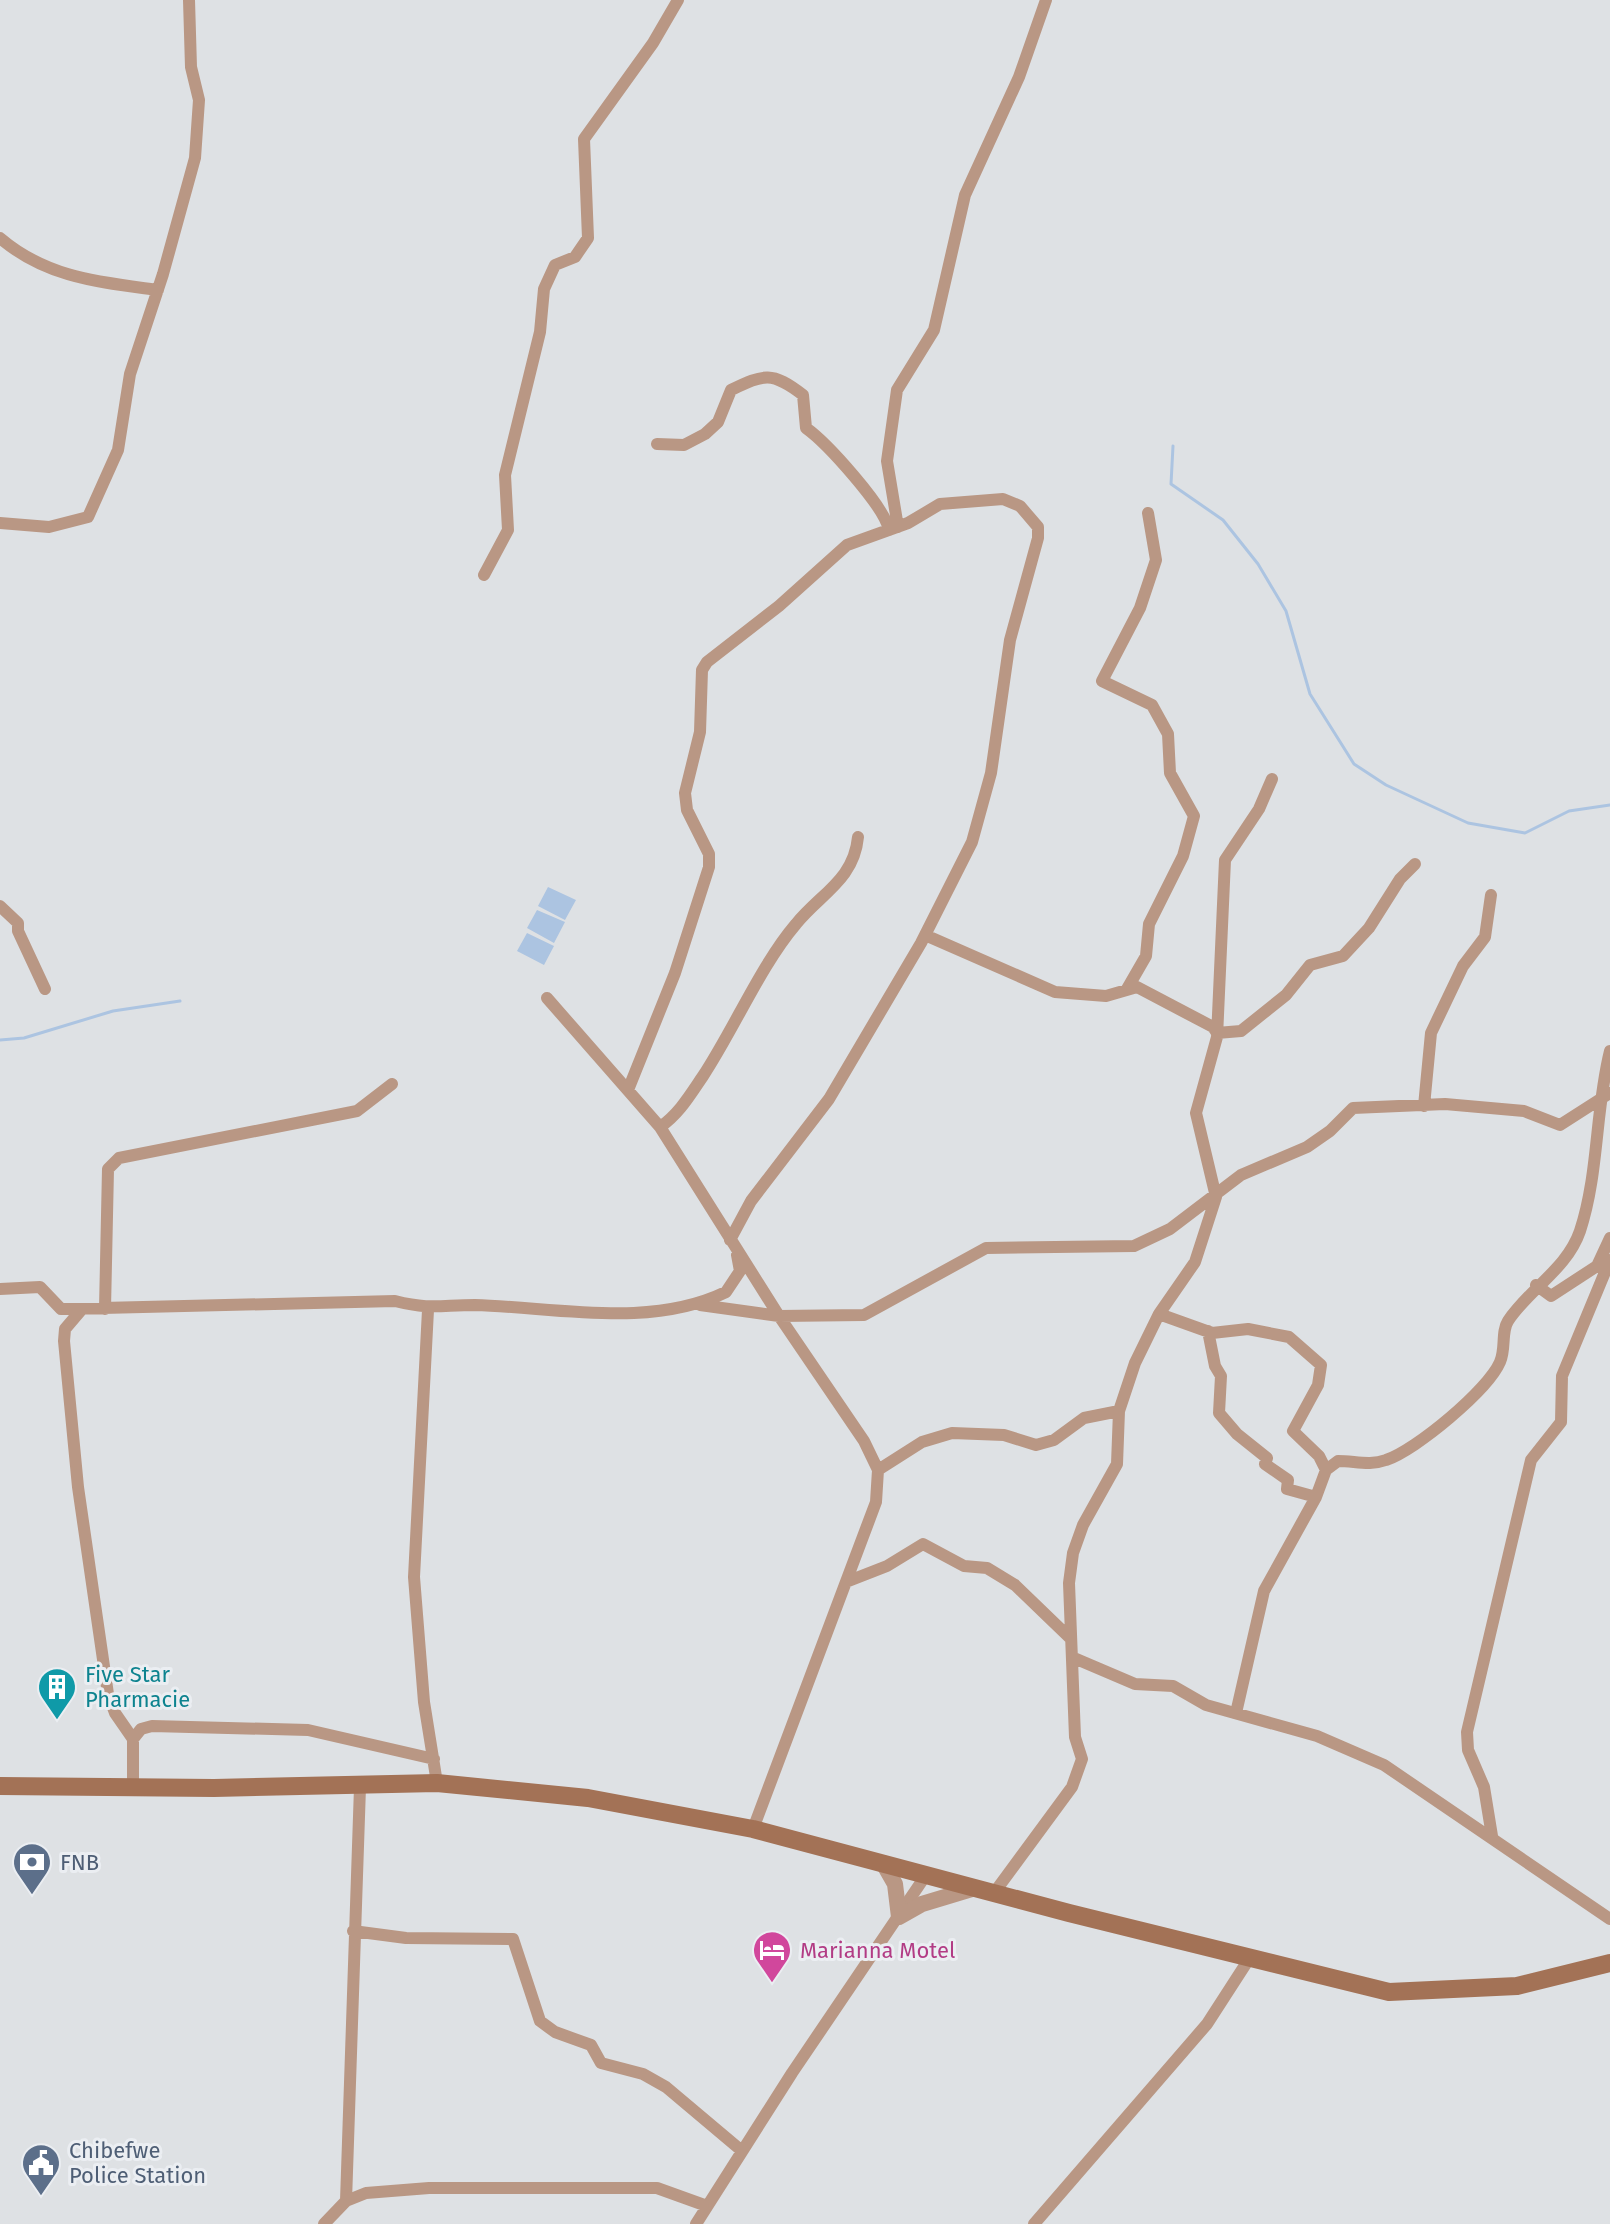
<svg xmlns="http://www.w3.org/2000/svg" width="1610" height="2224" viewBox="0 0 1610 2224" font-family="'Fira Sans',sans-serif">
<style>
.water{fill:#acc4e1}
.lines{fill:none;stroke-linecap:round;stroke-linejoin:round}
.stream{stroke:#acc4e1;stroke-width:3}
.minor{stroke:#b99784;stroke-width:12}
.tertiary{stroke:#b99784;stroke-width:16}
.secondary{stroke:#a37256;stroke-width:18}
.labels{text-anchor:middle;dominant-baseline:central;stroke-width:6;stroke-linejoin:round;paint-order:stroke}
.culture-label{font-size:22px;fill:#0d838f;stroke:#ebeef2;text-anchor:start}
.service-label{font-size:22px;fill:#4e5e75;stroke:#ebeef2;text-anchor:start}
.hotel-label{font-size:22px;fill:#b23c85;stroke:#ebeef2;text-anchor:start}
</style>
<rect width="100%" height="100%" fill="#dee1e4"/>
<!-- water -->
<path class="water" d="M548 887 576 900 565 920 538 906Z
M537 910 565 922 554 943 527 928Z
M527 933 554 946 544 965 517 951Z"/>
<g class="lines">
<!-- stream -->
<path class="stream" d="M1173 446 1171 484 1223 520 1258 564 1286 611 1310 694 1354 764 1386 785 1468 823 1525 833 1569 811 1610 805
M0 1040 24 1038 113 1011 180 1001"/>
<!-- minor -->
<path class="minor" d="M0 238C47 278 99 282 158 290
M657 444 684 445 705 434 718 422 731 390C764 374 772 371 803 395L806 428C827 443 885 507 889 530
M0 523 49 527 88 517 118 450 130 374 163 274 195 158 199 100 191 67 189 0
M898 527 887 461 897 390 934 330 965 195 1019 77 1046 0
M484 575 508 530 505 475 540 332 544 289 555 265 575 257 588 238 584 139 653 43 678 0
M0 906 18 923V931L45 989
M925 935 1055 992 1106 996 1137 987 1213 1027 1217 1033
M1127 989 1146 956 1149 924 1183 856 1194 816 1170 773 1168 734 1152 705 1102 681 1140 608 1156 560 1148 513
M547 998 660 1127 779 1316 864 1315 986 1248 1134 1246 1170 1229 1241 1175 1307 1147 1330 1131 1353 1108 1445 1104 1524 1111 1560 1125 1610 1093
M1217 1033 1241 1031 1286 995 1310 965 1343 956 1369 928 1400 879 1415 864
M628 1090 675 973 709 867V854L687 810 685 793 700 732 702 670 707 662 779 606 847 545 908 523 940 504 1003 499 1020 506 1038 527V538L1010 640 991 773 972 842 921 943 829 1099 751 1201 730 1240
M1424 1106 1431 1033 1463 966 1485 937 1491 895
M660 1127C679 1114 690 1095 703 1076 734 1029 761 965 796 924 820 894 854 880 858 837
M1536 1285 1551 1296 1597 1266 1610 1238
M0 1289 40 1287 61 1309 395 1301C431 1310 441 1305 475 1305 555 1307 650 1329 726 1292L740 1271 737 1255
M700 1305 779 1316 864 1441 878 1470 876 1502 753 1829
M82 1309 65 1329 64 1341 78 1487 108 1694 115 1713 133 1739V1785
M105 1309 108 1169 119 1158 357 1111 392 1084
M428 1310 414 1577 424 1702 437 1783
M1159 1314 1212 1333 1248 1329 1289 1337 1321 1365 1318 1385 1293 1431 1319 1456 1326 1470
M1208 1331 1215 1366 1221 1376 1219 1413 1237 1434 1267 1458 1265 1464 1288 1480 1287 1489 1316 1497
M878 1470 922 1442 952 1433 1004 1435 1036 1445 1054 1440 1084 1418 1119 1411
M846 1582 887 1566 923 1544 964 1566 987 1568 1015 1585 1071 1639
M1074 1658 1135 1684 1173 1686 1206 1705 1317 1736 1384 1765 1610 1919
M1236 1713 1264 1591 1316 1497 1326 1470 1338 1461C1355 1461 1370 1466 1386 1460 1416 1450 1488 1390 1500 1362 1506 1349 1501 1332 1508 1321 1529 1289 1567 1269 1580 1231 1599 1173 1595 1111 1610 1051
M133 1739 141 1729 152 1726 308 1730 434 1759
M1492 1836 1484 1787 1468 1750 1467 1732 1531 1460 1561 1422 1562 1376 1610 1260
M994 1893 1072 1787 1082 1759 1075 1737 1069 1583 1073 1553 1083 1525 1117 1464 1119 1411 1135 1363 1159 1314 1195 1262 1216 1197 1196 1113 1217 1037 1225 860 1259 809 1272 779
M353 1931 406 1938 513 1939 540 2021 555 2032 591 2045 601 2063 643 2074 666 2087 742 2151
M346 2201 360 1787
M324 2224 346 2201 366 2193 429 2188H657L707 2206
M696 2224 792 2073 926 1875
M1034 2224 1207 2024 1249 1959"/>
<!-- tertiary -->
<path class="tertiary" d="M883 1863 895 1884 899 1917 922 1904 975 1888"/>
<!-- secondary -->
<path class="secondary" d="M0 1786 214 1788 437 1783 588 1798 753 1829 1069 1913 1389 1992 1517 1986 1610 1963"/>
</g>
<!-- icons -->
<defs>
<g id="building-pin" transform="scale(2)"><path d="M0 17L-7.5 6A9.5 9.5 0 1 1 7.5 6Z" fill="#0f9aa8" stroke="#ebeef2"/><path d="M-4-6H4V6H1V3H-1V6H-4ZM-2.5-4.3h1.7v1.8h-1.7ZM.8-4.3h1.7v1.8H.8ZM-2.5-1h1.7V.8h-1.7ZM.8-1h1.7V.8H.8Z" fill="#fff"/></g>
<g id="bank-pin" transform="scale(2)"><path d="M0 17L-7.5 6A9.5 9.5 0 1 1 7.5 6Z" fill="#5c6f8a" stroke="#ebeef2"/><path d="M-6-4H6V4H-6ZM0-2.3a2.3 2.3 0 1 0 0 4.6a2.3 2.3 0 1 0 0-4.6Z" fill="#fff"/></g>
<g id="hotel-pin" transform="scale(2)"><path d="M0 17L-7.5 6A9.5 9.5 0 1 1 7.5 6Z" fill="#d1479c" stroke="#ebeef2"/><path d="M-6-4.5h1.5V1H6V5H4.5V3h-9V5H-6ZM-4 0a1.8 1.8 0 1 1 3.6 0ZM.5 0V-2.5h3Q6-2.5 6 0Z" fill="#fff"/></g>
<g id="civic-pin" transform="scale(2)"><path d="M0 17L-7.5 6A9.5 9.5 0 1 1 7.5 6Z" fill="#5c6f8a" stroke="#ebeef2"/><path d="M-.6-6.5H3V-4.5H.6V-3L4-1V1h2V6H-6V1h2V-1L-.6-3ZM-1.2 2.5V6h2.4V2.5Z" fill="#fff"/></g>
</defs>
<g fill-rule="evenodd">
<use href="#building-pin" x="57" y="1687"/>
<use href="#bank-pin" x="32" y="1862"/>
<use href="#hotel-pin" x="772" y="1950"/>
<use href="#civic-pin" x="41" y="2163"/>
</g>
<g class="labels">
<!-- culture labels -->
<g class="culture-label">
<text x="85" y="1674">Five Star<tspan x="85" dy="25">Pharmacie</tspan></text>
</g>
<!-- service labels -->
<g class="service-label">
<text x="60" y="1862">FNB</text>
<text x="69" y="2150">Chibefwe<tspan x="69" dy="25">Police Station</tspan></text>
</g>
<!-- hotel labels -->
<g class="hotel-label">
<text x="800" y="1950">Marianna Motel</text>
</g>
</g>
</svg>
